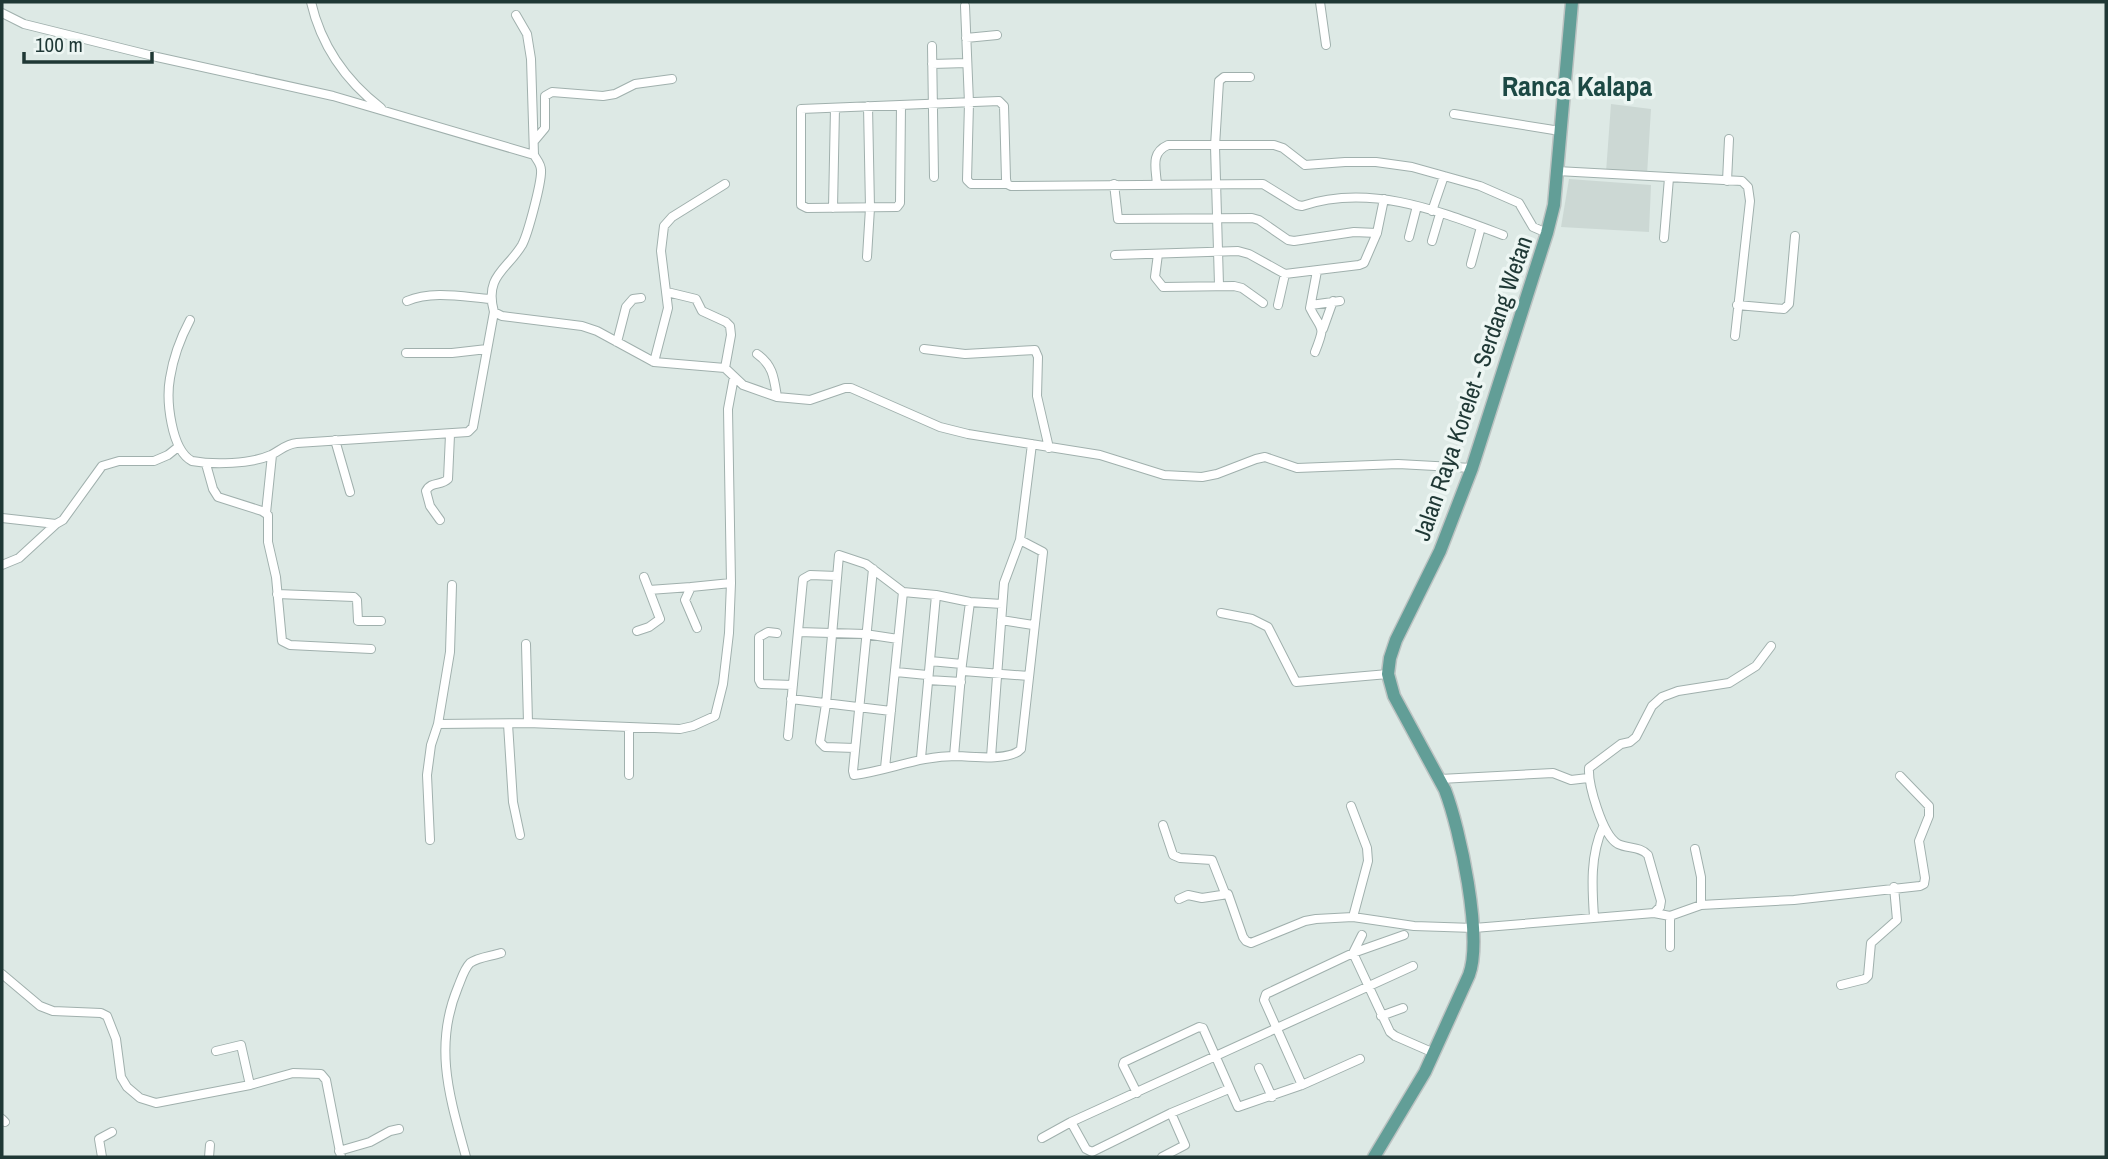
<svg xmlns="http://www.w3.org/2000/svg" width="2108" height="1159" viewBox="0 0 2108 1159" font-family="'Archivo Narrow',sans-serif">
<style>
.built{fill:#ccd8d4}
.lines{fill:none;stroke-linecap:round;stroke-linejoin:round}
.street-casing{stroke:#a0b0ad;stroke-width:10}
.primary-casing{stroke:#bcc3c2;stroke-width:15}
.street{stroke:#fff;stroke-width:8}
.primary{stroke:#629e97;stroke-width:12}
.labels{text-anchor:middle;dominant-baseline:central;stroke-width:7;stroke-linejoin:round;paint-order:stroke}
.street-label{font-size:24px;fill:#1f3835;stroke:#edf6f3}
.quarter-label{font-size:28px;font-weight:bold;fill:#1c4944;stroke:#edf6f3}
</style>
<rect width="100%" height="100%" fill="#dde9e5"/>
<!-- built -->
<path class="built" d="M1611 104 1651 109 1647 175 1606 172Z
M1569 179 1651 185 1649 232 1561 227Z"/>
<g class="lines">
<!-- street casing -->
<g class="street-casing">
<path id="street" d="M311 2C321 45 346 81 381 108
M1320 2 1326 45
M965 6 969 103 967 180 971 184H1007
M2 13 24 24 157 57 333 96 534 155C537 160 541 164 541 170 542 181 528 234 522 245 507 270 484 276 494 312L473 427 468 432 297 443C286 444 281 450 271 455 251 464 214 465 192 461 171 450 166 400 170 378 173 359 181 337 190 320
M516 15 527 34 531 59 534 155
M966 38 997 35
M932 46 934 177
M932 64 967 63
M901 105 900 203 897 207 807 208 801 205V109L999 101 1004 106 1006 179 1007 184 1011 186 1263 184 1297 205 1302 206C1370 183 1439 211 1503 235
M1454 114 1560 131
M535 140 545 128V96L552 92 603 96 615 94 635 84 672 79
M1557 171 1742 181 1748 187 1750 201 1735 336
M1727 181 1729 139
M1114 184 1118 219 1252 218 1259 220 1288 240 1294 241 1354 232 1377 233
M1157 185C1156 168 1150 153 1168 145H1274L1283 148 1305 165 1345 162H1376L1412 167 1480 186 1519 203 1533 227 1547 233
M833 208 835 108
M1432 211 1444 176
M1409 237 1417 206
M1664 238 1669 178
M1432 241 1440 214
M1158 254 1155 277 1163 287 1234 286 1242 288 1263 303
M1115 255 1238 251 1249 254 1285 274 1359 265 1364 263 1377 233 1384 199
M867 257 870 208 868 106
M1471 264 1481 227
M1219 285 1215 146 1219 81 1224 77H1250
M667 292 696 299 702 311 726 322 730 326 731 335 725 368
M407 301C432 290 464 297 490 299
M1278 305 1285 274
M1311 305 1340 301
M1737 305 1784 309 1789 304 1795 236
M494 312 502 316 582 326 597 331 654 362 725 368 743 385 777 397 810 400 845 388H851L940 427 968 434 1100 455 1164 475 1202 477 1217 474 1256 459 1265 457 1297 468 1398 464 1472 468
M1323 329 1333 301
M617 342 626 307 633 299 641 298
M924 349 965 354 1035 350 1038 357 1037 396 1049 448
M1315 352C1326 324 1322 332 1310 308L1317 271
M406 353H452L487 349
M757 354C773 365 774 378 777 397
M654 362 668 308 661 251 664 226 672 217 725 184
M335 440 350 492
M206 464 213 489 218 497 262 511 268 515V542L276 577 282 641 290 645 371 649
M266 513 272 455
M2 518 56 524 63 520 102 466 119 461H154L168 455 178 447
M440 520 430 506 426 491C431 481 441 486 448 479L450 435
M2 565 19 558 56 524
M873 569 853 771 854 775C891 770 918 756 957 756 973 757 1011 761 1021 749L1043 552 1020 540
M644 577 649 590
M277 594 354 597 357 600 358 621H381
M1221 613 1252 619 1268 627 1296 682 1388 674
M1001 620 1033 625
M697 628 685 600 691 587 731 583
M637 631 649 627 660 619 649 590 691 587
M798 632 865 634 898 639
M777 633 768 632 759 637V680L761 684 793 685
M526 644 528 723
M930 661 962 664
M963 671 1029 676
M896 672 927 675
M928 680 961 682
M791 699 891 711
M438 724 528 723 680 729 693 726 715 716 723 684 729 633 731 583 728 409 734 377
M508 724 513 802 520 835
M629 728V775
M788 736 803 579 810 575 837 576
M855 748 825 747 820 742 826 704 839 555 866 564 903 592 936 595 970 602 1002 604
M954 756 962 664 970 602
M991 757 1004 583 1020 540 1032 444
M921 758 936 595
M885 768 903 592
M1440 779 1553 773 1571 780 1588 778
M1351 806 1367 848 1368 861 1353 917
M1163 825 1173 855 1180 858 1212 860 1225 893
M430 840 427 775 431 745 438 724 450 652 452 585
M1695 849 1701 877V905
M1179 899 1188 895 1202 898 1228 894 1243 937 1246 941 1251 943 1305 921 1316 919 1353 917 1414 926 1474 928 1654 913 1670 916 1701 905 1794 900 1920 886 1924 884 1925 878 1919 841 1929 816V806L1900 776
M1654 913 1660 907 1661 901 1648 855C1640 846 1628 849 1618 844 1602 835 1588 784 1589 768L1621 744 1630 742 1636 737 1652 706 1662 697 1678 691 1729 683 1756 666 1771 646
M1670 916V947
M1594 917C1592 887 1590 855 1603 827
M1362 935 1353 953 1390 1032 1395 1036 1434 1053
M2 974 40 1006 53 1011 101 1013 107 1016 116 1039 121 1077 127 1087 140 1098 156 1103 250 1085 293 1073 321 1074 326 1080 341 1157
M1841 985 1865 979 1868 976 1871 943 1897 920 1894 887
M1381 1016 1403 1008
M216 1051 241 1045 250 1085
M1259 1068 1272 1097
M1302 1085 1264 1000 1266 994 1353 953 1404 935
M1137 1093 1123 1065 1124 1062 1199 1027 1203 1028 1238 1107 1302 1085 1360 1059
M2 1119 5 1122
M1071 1122 1086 1149 1092 1152 1171 1113 1229 1089
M1042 1138 1071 1122 1413 966
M339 1151 370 1142 390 1131 399 1129
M102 1157 99 1139 112 1132
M209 1157 210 1145
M466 1157C450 1098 433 1047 458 987 461 980 464 969 470 963 478 957 492 956 501 953
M1162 1157 1185 1145 1171 1113"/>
</g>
<!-- primary casing -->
<g class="primary-casing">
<path id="primary" d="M1374 1157 1425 1072 1469 975C1483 937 1460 829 1445 790L1394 696 1388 674 1390 658 1396 640 1440 551 1472 468 1547 233 1554 205 1557 171 1572 2"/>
</g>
<!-- street -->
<use href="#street" class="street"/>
<!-- primary -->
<use href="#primary" class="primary"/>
</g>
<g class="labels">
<!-- street labels -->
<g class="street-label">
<text transform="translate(1472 388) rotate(-71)">Jalan Raya Korelet - Serdang Wetan</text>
</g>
<!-- quarter labels -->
<g class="quarter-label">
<text x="1577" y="86">Ranca Kalapa</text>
</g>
</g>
<!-- border -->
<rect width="2108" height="1159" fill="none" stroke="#1f3835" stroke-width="7"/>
<!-- scale -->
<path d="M24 52v10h128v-10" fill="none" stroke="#1f3835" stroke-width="3.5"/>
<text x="35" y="52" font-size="21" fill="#1f3835" stroke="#edf6f3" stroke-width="5" paint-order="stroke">100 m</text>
</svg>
